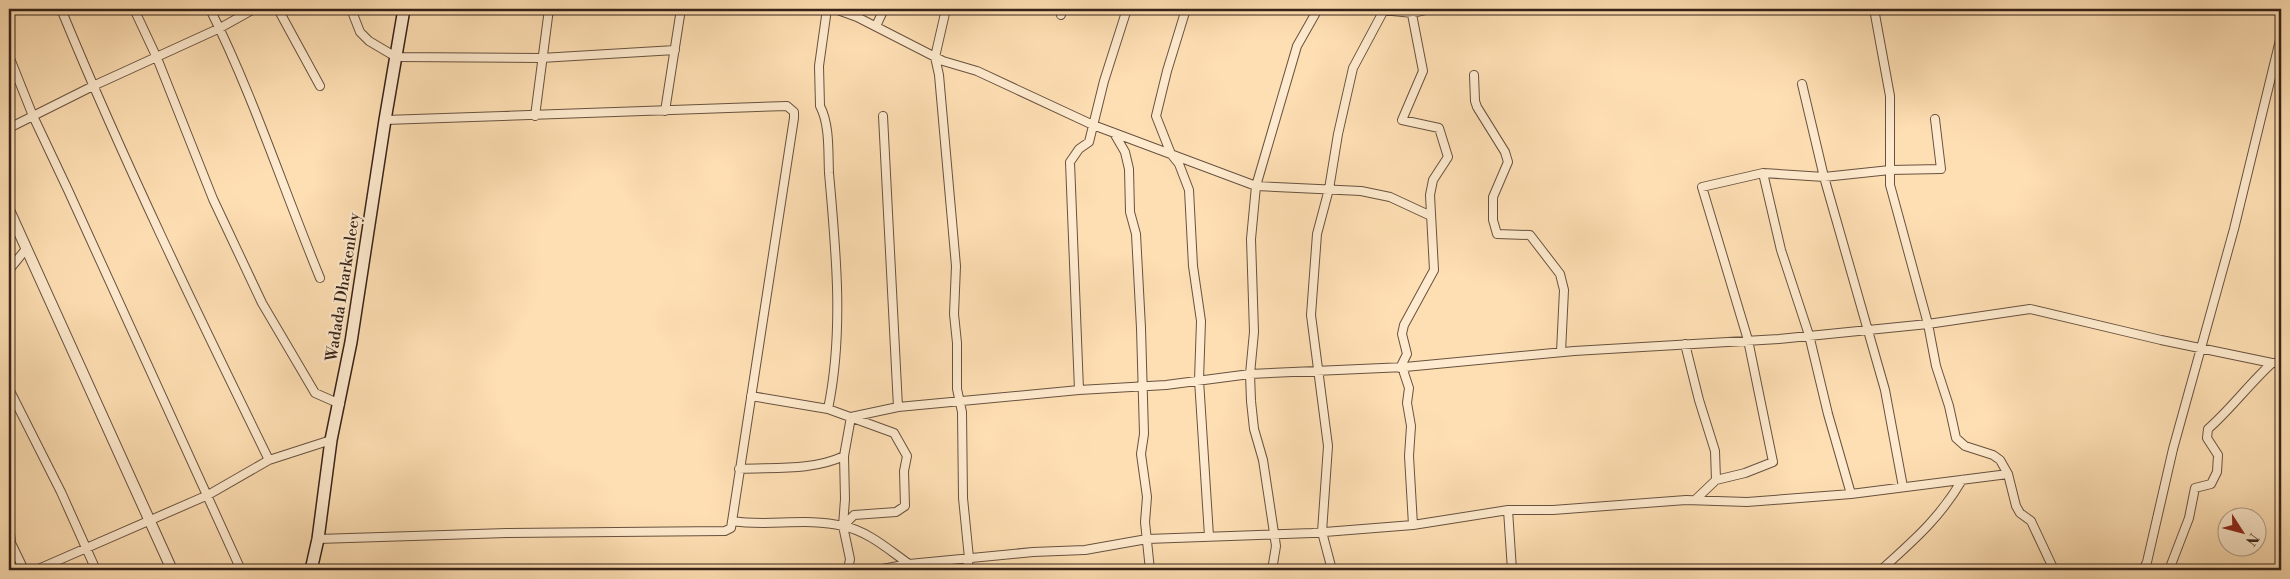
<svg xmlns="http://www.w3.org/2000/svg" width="2290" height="579" viewBox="0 0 2290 579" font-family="'Libre Bodoni',serif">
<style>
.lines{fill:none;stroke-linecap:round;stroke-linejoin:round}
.minor-casing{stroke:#68523f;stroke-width:10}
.tertiary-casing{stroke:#68523f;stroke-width:12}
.secondary-casing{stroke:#362318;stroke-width:14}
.minor{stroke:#feeace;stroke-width:8}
.tertiary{stroke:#feeace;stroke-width:10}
.secondary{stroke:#feeace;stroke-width:11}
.labels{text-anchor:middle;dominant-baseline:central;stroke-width:4.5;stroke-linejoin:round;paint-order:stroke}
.street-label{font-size:16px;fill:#362318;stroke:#feeace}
</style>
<rect width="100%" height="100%" fill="#fedfb3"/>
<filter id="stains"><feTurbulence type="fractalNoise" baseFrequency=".004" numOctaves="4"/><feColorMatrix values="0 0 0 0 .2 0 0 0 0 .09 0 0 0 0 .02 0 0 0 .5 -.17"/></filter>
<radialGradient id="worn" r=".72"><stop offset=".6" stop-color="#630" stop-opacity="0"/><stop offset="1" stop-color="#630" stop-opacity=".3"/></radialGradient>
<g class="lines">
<!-- minor casing -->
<g class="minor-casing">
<path id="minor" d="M61 9C124 162 196 311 269 460
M134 9 157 58 213 199 262 303 315 393 340 404
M210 9C253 95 283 188 320 278
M278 9 320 86
M351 9 360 32 369 41 396 57 541 58 675 50
M827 9 819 66 820 106C830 125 828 152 829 173 836 251 844 332 828 409
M835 9 857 17 943 61 977 71 1093 125 1256 186 1361 191 1390 197 1431 216
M946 9 935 57 939 75 956 266 954 314 957 343V389L962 412 963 498 969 558 967 570
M1186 9 1167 71 1156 116 1171 154 1179 164 1189 190 1193 266 1201 321 1199 380 1209 536
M1372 9 1413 13 1430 9
M1874 9 1890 96V185L1928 324 2030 309 2161 340 2272 363
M1061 15 1063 9
M876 26 884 9
M9 56 33 116 68 190 241 570
M1474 75 1475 101 1477 107 1505 152 1508 162 1493 197V220L1497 234 1530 235 1560 274 1564 290 1561 352
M1802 84 1824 177 1885 390 1903 487
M665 111 681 9
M535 116 549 9
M883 116 898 407
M9 128 93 86 220 28 254 9
M1114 133 1125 152 1129 169 1130 212 1136 234 1141 328 1144 434 1141 454 1147 497 1145 522 1150 570
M1763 173 1781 250 1809 335 1828 414 1851 494
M9 270 26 249
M1685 344 1699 400 1715 451 1716 480 1695 500
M1405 367 1404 373 1409 388 1407 403 1411 426 1409 456 1413 525 1508 510 1512 570
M1400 368 1407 354 1402 334 1404 325 1434 270 1430 195 1433 180 1448 157 1439 128 1402 120 1423 71 1411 9
M9 389 61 492 96 570
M1079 390 1070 162 1079 149 1089 142 1104 81 1127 9
M751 396 828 409 894 433 907 456 904 471 905 506 896 512 854 515 843 526
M844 456 845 499 843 526 850 559 848 570
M739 469C774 467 812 471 844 456L851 417 898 407 1079 390 1166 385 1250 374 1405 367 1574 351 1779 339 1928 324 1936 366 1949 406 1956 438 1965 446 1993 455 2000 460 2008 474 2016 506 2020 513 2031 521 2054 570
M1716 480 1745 473 1773 462 1748 340 1702 187 1763 173 1824 177 1890 170 1941 169 1935 119
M1508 510H1553L1686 500 1747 502 1851 494 2008 474
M732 521C768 527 806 517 843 526 868 531 889 550 909 564L1033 552 1085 550 1147 539 1312 533 1413 525
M9 524 11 543 24 570
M318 539 507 533 725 531 731 528 794 118V112L787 106 385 120
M36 570 208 495 269 460 331 440
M877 570 909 564
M1272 570 1276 546 1263 460 1254 429 1251 401 1250 374 1254 332 1251 239 1256 186 1297 46 1318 9
M1332 570 1322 532 1328 446 1311 315 1317 234 1329 189 1338 134 1353 68 1384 10
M1881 570C1913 541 1940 518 1962 480
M2143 570 2147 562 2173 449 2234 229 2281 36
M2169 570 2189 518 2195 488 2211 484 2217 472 2218 455 2207 438 2208 429C2231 409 2249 384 2272 363H2281"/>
</g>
<!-- tertiary casing -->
<g class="tertiary-casing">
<path id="tertiary" d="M9 210 172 570"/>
</g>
<!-- secondary casing -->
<g class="secondary-casing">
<path id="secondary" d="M311 570 318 539 331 440 351 342 385 120 404 9"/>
</g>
<!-- minor -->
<use href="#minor" class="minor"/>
<!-- tertiary -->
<use href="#tertiary" class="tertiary"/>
<!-- secondary -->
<use href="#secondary" class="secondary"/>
</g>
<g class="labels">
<!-- street labels -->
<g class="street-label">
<text transform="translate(343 287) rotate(-81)">Wadada Dharkenleey</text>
</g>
</g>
<!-- margin -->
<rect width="2290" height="579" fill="none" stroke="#fedfb3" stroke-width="30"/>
<rect x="10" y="10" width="2270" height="559" fill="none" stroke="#362318" stroke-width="2.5"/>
<rect x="15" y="15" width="2260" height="549" fill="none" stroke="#362318"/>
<!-- north arrow -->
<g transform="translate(2242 532) rotate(126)"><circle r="24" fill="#feeace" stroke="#ae9a85"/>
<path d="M0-4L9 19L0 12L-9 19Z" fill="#8f2418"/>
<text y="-8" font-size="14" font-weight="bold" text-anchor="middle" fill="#362318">N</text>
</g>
<rect width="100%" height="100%" filter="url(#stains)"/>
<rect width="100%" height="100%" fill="url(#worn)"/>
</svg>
